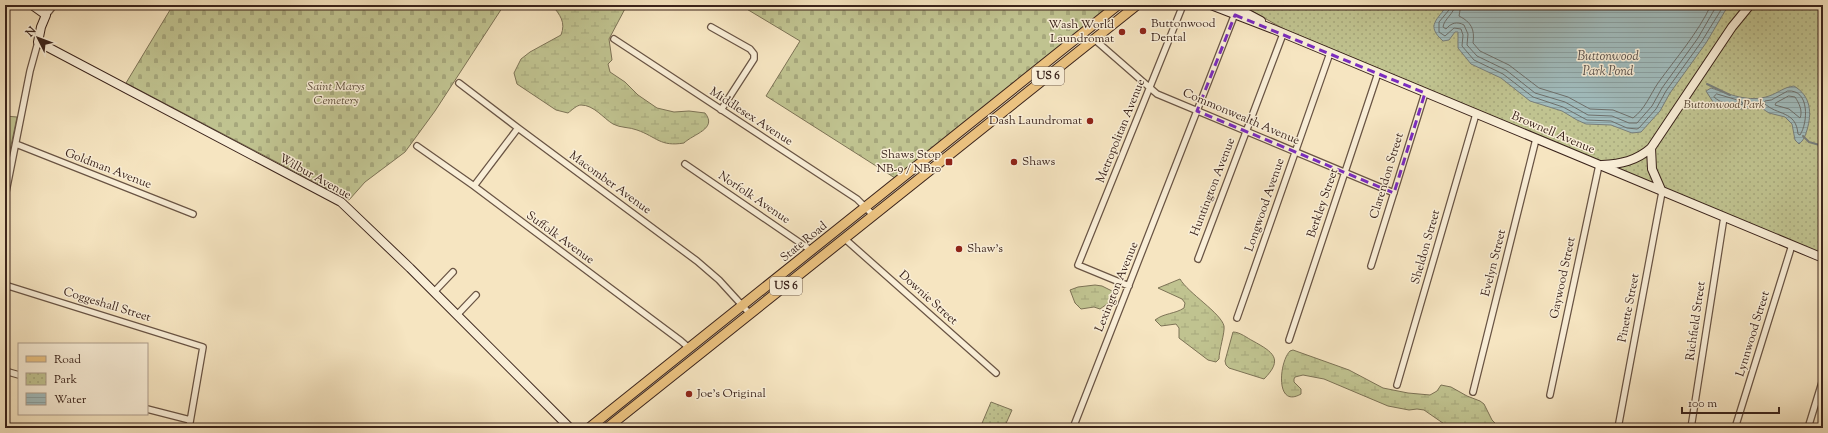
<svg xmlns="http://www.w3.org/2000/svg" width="1828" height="433" viewBox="0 0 1828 433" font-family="'Sorts Mill Goudy',serif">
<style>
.grass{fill:url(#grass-tufts);stroke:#7d7356}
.wetland{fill:url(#wetland-marsh);stroke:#7d7356}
.cemetery{fill:url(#cemetery-stones);stroke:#7d7356}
.park{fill:url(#park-dots);stroke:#7d7356}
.water{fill:url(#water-rules);stroke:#787f7c}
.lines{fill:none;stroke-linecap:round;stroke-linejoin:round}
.shore{stroke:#6e706c;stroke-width:1}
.stream{stroke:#787f7c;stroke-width:2}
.street-casing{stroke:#695444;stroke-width:8}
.secondary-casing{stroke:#3a231b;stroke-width:10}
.primary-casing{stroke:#3a231b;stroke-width:11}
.street{stroke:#f9eed7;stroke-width:5.5}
.secondary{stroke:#f9eed7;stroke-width:8}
.primary{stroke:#ebc280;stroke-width:9}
.marked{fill:none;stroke:#7b2cbf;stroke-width:3;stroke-dasharray:8 5;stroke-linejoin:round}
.poi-dot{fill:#8f2418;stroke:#f9eed7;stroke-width:1.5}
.labels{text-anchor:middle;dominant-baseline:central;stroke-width:3;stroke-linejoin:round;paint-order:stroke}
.shield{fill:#f9eed7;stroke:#736053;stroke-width:1}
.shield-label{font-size:11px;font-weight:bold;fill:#3a231b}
.poi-label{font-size:12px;fill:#3a231b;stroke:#f9eed7;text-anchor:start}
.park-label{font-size:12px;font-style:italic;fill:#5c4b38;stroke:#f9eed7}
.street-label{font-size:12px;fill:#3a231b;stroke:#f9eed7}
.water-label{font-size:13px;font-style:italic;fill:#59514c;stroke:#f9eed7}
</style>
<defs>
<pattern id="grass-tufts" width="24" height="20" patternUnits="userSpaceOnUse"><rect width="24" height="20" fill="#c0c390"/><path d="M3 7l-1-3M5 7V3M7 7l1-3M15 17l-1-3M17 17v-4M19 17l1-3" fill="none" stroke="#a6a77c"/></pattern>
<pattern id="wetland-marsh" width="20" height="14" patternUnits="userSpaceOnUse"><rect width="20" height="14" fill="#c0c390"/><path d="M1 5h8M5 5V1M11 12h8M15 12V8" fill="none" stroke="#a6a77c"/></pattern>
<pattern id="cemetery-stones" width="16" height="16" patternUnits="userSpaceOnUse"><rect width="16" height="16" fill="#c0c390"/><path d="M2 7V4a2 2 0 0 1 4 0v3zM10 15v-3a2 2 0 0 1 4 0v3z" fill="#a6a77c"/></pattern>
<pattern id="park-dots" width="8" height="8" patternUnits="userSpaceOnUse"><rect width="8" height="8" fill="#c0c390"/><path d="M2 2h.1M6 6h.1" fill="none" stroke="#a6a77c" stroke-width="1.8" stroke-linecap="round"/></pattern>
<pattern id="water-rules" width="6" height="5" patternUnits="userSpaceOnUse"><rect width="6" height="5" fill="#a1bcbd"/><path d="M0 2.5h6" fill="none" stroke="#8ba1a2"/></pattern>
</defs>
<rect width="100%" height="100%" fill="#f6e5c1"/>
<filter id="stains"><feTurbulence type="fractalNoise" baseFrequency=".005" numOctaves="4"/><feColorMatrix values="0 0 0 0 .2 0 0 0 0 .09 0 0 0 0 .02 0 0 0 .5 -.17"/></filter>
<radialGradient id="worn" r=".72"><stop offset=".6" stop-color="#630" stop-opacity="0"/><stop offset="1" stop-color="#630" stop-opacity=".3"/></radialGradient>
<!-- grass -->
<path class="grass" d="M5 116 17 117 5 174Z"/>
<!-- wetland -->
<path class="wetland" d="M552 5H627L609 39 612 60 608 64 610 72 625 82 638 95 657 108 674 112 689 111 705 113C718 129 693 134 684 143 660 147 657 137 637 130 630 127 620 128 613 124 603 118 594 105 581 105 577 105 572 110 568 113L556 110 517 84 514 73 521 59 530 52 561 35C566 22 560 15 552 5Z
M1180 279C1188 293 1221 313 1224 326 1225 333 1219 350 1219 359L1216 362 1208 360 1179 338V328L1176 324 1161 326 1155 320C1164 313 1175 314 1184 308L1185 303 1182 299 1158 288Z
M1095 285 1102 286 1114 292C1113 301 1107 304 1100 309L1094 307 1081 309 1075 303 1070 290 1078 287Z
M1233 332C1240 332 1247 338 1253 341 1273 352 1284 359 1264 379L1229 368 1226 365 1225 361Z
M1293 350 1349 370 1383 388 1408 393 1430 395 1437 391 1441 385 1451 387 1467 396 1480 401 1484 404 1492 420 1500 428H1450L1424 410 1417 409 1409 410 1388 406 1324 379 1303 375 1295 377 1294 379V382L1301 389V394C1275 409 1279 362 1290 351Z"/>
<!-- cemetery -->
<path class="cemetery" d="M173 5H504L435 111 405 152 365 182 349 200 126 83Z
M740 5H1105L1108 7 895 178 766 96 800 41Z"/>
<!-- park -->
<path class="park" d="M1241 5H1823V254L1284 29Z
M991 402 1012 410 1004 428H980Z"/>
<!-- water -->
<path class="water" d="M1447 5H1730L1725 11 1706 43 1670 93 1660 111 1641 132 1632 133 1611 125 1586 124 1577 120 1562 111 1530 101 1501 78 1471 64 1458 48V32H1455L1449 40 1443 41C1425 25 1438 20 1447 5Z
M1794 86C1811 96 1812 113 1807 130 1805 136 1804 140 1799 144L1795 140 1792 124 1785 117 1769 113 1760 107 1741 109 1727 108 1713 102 1706 91 1711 88C1729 94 1749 103 1769 96 1778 93 1784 87 1794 86Z"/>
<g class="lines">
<!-- shore -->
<path class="shore" d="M1450 5 1449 10 1439 22V32L1445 36 1454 28 1461 29 1463 35 1462 46 1474 60 1503 74 1533 97 1563 107 1587 120 1611 121 1627 128 1637 129 1639 128 1656 109 1666 91 1702 41 1724 5
M1455 5C1454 14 1444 19 1443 27L1446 29C1451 23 1457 21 1464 25L1468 34 1467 45 1477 56 1506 70 1535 93 1565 102 1588 115 1612 116 1629 123H1637L1652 106 1662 88 1698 38 1717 5
M1461 5 1459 16C1471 22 1475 29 1473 43L1480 51 1509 65 1539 88 1568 97 1590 109 1613 110 1633 118C1645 109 1650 95 1658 83 1676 58 1698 33 1711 5
M1788 91C1810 89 1808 123 1800 135L1798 134C1796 110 1777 116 1764 103L1765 101 1771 100Z
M1717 94 1741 101 1743 104C1735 108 1720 103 1714 97Z
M1789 96 1795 97C1799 103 1803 111 1800 118L1789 109 1775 105 1776 103Z"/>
<!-- stream -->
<path class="stream" d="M1707 84 1730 95
M1803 136 1809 142 1823 146"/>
<!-- street casing -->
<g class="street-casing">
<path id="street" d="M46 15 54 5
M711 27 750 49 754 54V59L721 110
M614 39 857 199 874 216
M1094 39 1157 94 1394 193
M459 83 518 128 697 261 719 280 750 314
M16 144 193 214
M417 146 474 186 681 341 689 348
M685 164 812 251
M474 186 518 128
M5 197 30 71 38 42
M845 239 996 373
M1198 259 1283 34
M1371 266 1425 93
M5 285 203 347 189 428
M1129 286 1078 265 1183 5
M434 292 453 272
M457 315 476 295
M1237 318 1330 53
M1289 340 1378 73
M5 371 19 375
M1397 385 1476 114
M1473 392 1536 139
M1550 395 1599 165
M147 409 190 420
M1073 428 1236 11
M1618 428 1662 192
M1691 428 1724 217
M1735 428 1792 245
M1808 428 1823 379"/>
</g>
<!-- secondary casing -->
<g class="secondary-casing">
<path id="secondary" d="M32 5 46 15 41 27 38 42 341 202 410 268 570 428
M1211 5 1273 29 1823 258
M1231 5 1261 21
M1651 148 1652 169 1662 192
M1602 165C1621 164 1636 161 1651 148L1732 27 1750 5"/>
</g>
<!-- primary casing -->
<g class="primary-casing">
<path id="primary" d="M589 428 1118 5
M607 428 1137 5"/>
</g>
<!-- street -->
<use href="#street" class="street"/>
<!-- secondary -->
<use href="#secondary" class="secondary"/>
<!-- primary -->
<use href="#primary" class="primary"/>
</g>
<!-- marked area -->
<path class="marked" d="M1235 15 1425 93 1394 193 1197 111Z"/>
<!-- markers -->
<g class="poi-dot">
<circle cx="1143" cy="31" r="4"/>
<circle cx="1122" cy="32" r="4"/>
<circle cx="1090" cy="121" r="4"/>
<rect x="945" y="158" width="8" height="8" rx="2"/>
<circle cx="1014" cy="162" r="4"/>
<circle cx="959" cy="249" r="4"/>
<circle cx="689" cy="394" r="4"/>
</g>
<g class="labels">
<!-- shield labels -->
<g class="shield">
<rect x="1032" y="67" width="32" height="18" rx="3"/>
<rect x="770" y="277" width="32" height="18" rx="3"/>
</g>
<g class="shield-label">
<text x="1048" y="76">US 6</text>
<text x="786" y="286">US 6</text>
</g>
<!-- poi labels -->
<g class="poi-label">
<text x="1151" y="24">Buttonwood<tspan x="1151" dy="14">Dental</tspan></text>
<text x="1114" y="25" text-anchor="end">Wash World<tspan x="1114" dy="14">Laundromat</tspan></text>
<text x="1082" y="121" text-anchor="end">Dash Laundromat</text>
<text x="941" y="155" text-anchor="end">Shaws Stop<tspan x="941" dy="14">NB-9 / NB10</tspan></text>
<text x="1022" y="162">Shaws</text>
<text x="967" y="249">Shaw's</text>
<text x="697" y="394">Joe's Original</text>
</g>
<!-- park labels -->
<g class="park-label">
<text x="336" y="87">Saint Marys<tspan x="336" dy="14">Cemetery</tspan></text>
<text x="1724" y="105">Buttonwood Park</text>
</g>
<!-- street labels -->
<g class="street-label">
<text transform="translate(751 117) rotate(33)">Middlesex Avenue</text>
<text transform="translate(1241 117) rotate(23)">Commonwealth Avenue</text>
<text transform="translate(1121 131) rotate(-68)">Metropolitan Avenue</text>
<text transform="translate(1553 133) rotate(23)">Brownell Avenue</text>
<text transform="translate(108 169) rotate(21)">Goldman Avenue</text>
<text transform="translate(1387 176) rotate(-73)">Clarendon Street</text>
<text transform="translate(315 177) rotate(29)">Wilbur Avenue</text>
<text transform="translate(610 183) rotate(36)">Macomber Avenue</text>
<text transform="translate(1213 187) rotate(-69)">Huntington Avenue</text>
<text transform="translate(754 198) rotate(34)">Norfolk Avenue</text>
<text transform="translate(1323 203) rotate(-71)">Berkley Street</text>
<text transform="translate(1265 205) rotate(-71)">Longwood Avenue</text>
<text transform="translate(560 238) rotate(36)">Suffolk Avenue</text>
<text transform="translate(804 242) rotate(-39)">State Road</text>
<text transform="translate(1426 247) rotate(-74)">Sheldon Street</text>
<text transform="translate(1494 263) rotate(-76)">Evelyn Street</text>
<text transform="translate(1563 278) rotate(-78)">Gaywood Street</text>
<text transform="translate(1117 287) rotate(-68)">Lexington Avenue</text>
<text transform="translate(928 298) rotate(42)">Downie Street</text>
<text transform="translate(107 305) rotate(17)">Coggeshall Street</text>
<text transform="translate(1629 308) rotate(-79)">Pinette Street</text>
<text transform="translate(1696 321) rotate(-82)">Richfield Street</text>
<text transform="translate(1753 334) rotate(-73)">Lynnwood Street</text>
</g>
<!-- water labels -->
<g class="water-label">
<text x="1608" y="57">Buttonwood<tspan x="1608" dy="15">Park Pond</tspan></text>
</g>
</g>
<!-- margin -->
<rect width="1828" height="433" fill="none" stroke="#f6e5c1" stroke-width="20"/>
<rect x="6" y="6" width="1816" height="421" fill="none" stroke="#3a231b" stroke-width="2"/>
<rect x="10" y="10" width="1808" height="413" fill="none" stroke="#3a231b"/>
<!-- legend -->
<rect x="18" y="343" width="130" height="72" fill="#f9eed7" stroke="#ad9d8c"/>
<rect x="26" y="356" width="20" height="6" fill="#ebc280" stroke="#ad9d8c"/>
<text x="54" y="363" font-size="12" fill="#3a231b">Road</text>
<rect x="26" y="373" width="20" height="12" fill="url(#park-dots)" stroke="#ad9d8c"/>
<text x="54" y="383" font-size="12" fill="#3a231b">Park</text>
<rect x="26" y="393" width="20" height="12" fill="url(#water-rules)" stroke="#ad9d8c"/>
<text x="54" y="403" font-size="12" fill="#3a231b">Water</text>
<!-- north arrow -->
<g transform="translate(38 38) rotate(312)" stroke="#f9eed7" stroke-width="3" paint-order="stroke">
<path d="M0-3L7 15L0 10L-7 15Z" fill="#3a231b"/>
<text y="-6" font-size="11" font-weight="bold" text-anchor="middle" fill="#3a231b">N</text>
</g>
<!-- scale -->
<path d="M1682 407v6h97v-6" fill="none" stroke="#3a231b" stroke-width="2"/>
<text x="1688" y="407" font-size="12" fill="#3a231b" stroke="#f9eed7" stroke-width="3" paint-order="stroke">100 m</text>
<rect width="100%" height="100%" filter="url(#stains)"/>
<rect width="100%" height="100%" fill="url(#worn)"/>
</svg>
